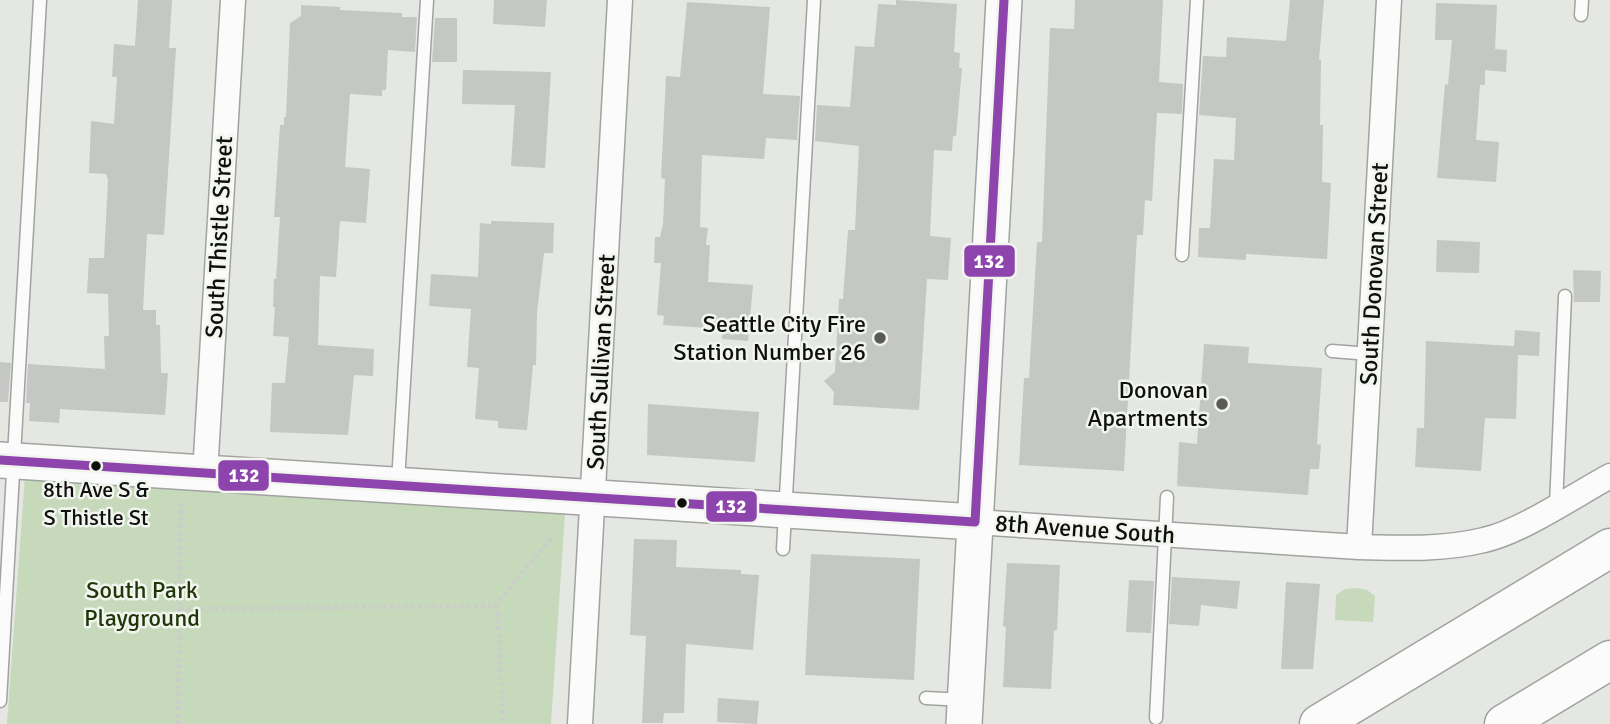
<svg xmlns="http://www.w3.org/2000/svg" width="1610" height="724" viewBox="0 0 1610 724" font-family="Signika,sans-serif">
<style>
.green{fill:#c6d9ba}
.building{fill:#c4c7c3}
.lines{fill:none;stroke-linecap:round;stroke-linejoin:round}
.lane-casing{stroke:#a1a3a0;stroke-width:15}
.street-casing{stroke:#a1a3a0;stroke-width:27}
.secondary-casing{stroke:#a1a3a0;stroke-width:38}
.highway-casing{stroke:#a1a3a0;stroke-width:41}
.path{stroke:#cbcdcb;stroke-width:4.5;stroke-dasharray:3.5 3.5;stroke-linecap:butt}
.lane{stroke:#fbfbfb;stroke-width:12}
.street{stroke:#fbfbfb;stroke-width:24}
.secondary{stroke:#fbfbfb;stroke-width:35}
.highway{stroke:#fbfbfb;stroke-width:38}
.bus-1-casing{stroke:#f1f5ee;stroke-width:14}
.bus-1{stroke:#8e44ad;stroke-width:9}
.poi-dot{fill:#5a5b58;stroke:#f1f5ee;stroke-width:2.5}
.bus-dot{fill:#0f100e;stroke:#f1f5ee;stroke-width:2.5}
.labels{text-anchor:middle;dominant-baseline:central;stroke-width:5;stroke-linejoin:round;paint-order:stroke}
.bus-label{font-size:22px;fill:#0f100e;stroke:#f1f5ee}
.street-label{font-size:24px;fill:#0f100e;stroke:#f1f5ee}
.poi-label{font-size:24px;fill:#0f100e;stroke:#f1f5ee;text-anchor:end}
.park-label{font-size:24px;fill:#1f3609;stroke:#f1f5ee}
.line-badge{stroke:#f1f5ee;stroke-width:2.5}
.badge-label{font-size:19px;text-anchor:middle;font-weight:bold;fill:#fff}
</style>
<rect width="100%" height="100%" fill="#e4e7e2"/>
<!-- green -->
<path class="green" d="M25 475 565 513 551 724H7Z
M1357 588 1367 590 1375 596 1373 622 1335 620 1336 595 1345 589Z"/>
<!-- building -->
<path class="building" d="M138 0H172L169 48H176L164 235 147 234 143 310H156V325H160L161 373H168L165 415 60 409 59 423 29 421 30 403H26L28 364 105 369 104 336H109L108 294 87 293 89 258H104L108 180 106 174 89 173 91 121 114 124 117 77H112L114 44 135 46Z
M494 0H547L545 27 493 24Z
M896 0 957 4 954 52 960 53 959 68H962L956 136H953L952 151 934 150 930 236 951 238 948 280 927 279 919 410 833 405 834 392 824 381 835 372 839 299H843L848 230H855L859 146 815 141 817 105 850 107 855 46 874 47 878 4 896 5Z
M1075 0H1163L1159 82 1183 84 1182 114 1157 113 1152 201 1145 200 1143 235H1137L1124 471 1019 465 1024 378H1029L1037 242H1042L1050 28 1074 29Z
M1290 0H1324L1319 60H1321L1320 125H1323L1322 182 1331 183 1327 259 1246 254V260L1198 257 1199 228H1210L1214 159 1234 160 1236 118 1199 115 1203 56 1226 57 1227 37 1286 41Z
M687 2 770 7 763 94 800 96 797 140 766 138 764 159 702 155 700 227 708 228 706 245H710L708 282 753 285 748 341 722 339 723 329 663 325 664 316 657 315 661 263H654L655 237H660L663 224 665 179 661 178 666 76 680 77Z
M1436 3 1497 5 1495 49 1507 50 1506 72 1485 70V85H1480L1476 140 1499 142 1496 182 1437 178 1445 84 1448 85 1452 40H1435Z
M301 5 340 7V10L402 13V17H417L415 52 388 50 386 90H382V96L350 94 345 167 370 169 366 223 340 221 336 277 320 276 318 345 374 349 373 376 354 375 348 435 270 432 272 383H285L289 337 273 336 275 307H273L274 279H276L280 217H274L280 125H284V117H286L290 23 301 16Z
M435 18H457V62H432Z
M463 70 551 72 545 168 511 166 515 105 462 104Z
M491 221 554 223 553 253H544L537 312 536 365H533L527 430 498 428V421L475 419 479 368 467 367 471 309 429 306 431 274 478 277 480 223 491 224Z
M1437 240 1480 242 1479 273 1436 272Z
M1573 270 1601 271 1600 302H1574Z
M1515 330 1540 332 1539 356 1518 355 1516 419 1485 418 1481 471 1415 467 1417 428H1424L1426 341 1514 346Z
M1204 344 1249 347 1248 363 1322 368 1317 444 1321 445 1319 469H1310L1308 495 1177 486 1179 442 1197 444Z
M0 362 11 363 8 402H0Z
M648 404 759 412 755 462 647 455Z
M634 539 677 540 676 567 741 570V574L759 575 753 650 686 644 684 713H664L663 723H642L646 636 630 635Z
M811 554 920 559 914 680 805 675Z
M1007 563 1060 565 1057 630 1054 631 1051 689 1003 687 1006 627 1003 626Z
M1172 577 1240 581 1237 609 1201 605 1199 626 1169 624Z
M1129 580 1154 581 1151 633 1126 632Z
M1286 582 1320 584 1313 669H1281Z
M718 698 759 701 757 724 717 722Z"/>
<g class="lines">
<!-- lane casing -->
<g class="lane-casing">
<path id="lane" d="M1581 15 1582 0
M1182 255 1197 0
M1332 351 1370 354
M398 482 427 0
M1556 506 1565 296
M783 549 814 0
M926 698 965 700
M0 701 40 0
M1156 718 1167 497"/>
</g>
<!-- street casing -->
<g class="street-casing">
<path id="street" d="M205 474 233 0
M975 522 1359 547C1401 548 1443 550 1484 540 1521 532 1575 495 1610 476
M1359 547 1389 0
M580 724 620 0"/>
</g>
<!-- secondary casing -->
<g class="secondary-casing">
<path id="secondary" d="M0 460 975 522
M964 724 1004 0"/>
</g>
<!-- highway casing -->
<g class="highway-casing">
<path id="highway" d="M1319 724 1610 548
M1504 724 1610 660"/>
</g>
<!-- path -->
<path class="path" d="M495 606 552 537
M180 609 495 606 498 613 503 724
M178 724 181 504"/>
<!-- lane -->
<use href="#lane" class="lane"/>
<!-- street -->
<use href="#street" class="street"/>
<!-- secondary -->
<use href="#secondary" class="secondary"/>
<!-- highway -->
<use href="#highway" class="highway"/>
<!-- bus-1 casing -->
<g class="bus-1-casing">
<path id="bus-1" d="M0 460 975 522
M975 522 1004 0"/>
</g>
<!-- bus-1 -->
<use href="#bus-1" class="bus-1"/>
</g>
<!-- markers -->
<g class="poi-dot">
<circle cx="880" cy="338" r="7"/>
<circle cx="1222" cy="404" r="7"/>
</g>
<g class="bus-dot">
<circle cx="96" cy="466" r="6"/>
<circle cx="682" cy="503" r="6"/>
</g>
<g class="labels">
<!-- bus labels -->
<g class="bus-label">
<text x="96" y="489">8th Ave S &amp;<tspan x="96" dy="28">S Thistle St</tspan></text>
</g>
<!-- street labels -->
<g class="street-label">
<text transform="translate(219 237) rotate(-87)">South Thistle Street</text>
<text transform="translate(1374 274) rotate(-87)">South Donovan Street</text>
<text transform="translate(601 362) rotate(-87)">South Sullivan Street</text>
<text transform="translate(1085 529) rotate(4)">8th Avenue South</text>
</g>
<!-- poi labels -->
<g class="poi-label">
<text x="866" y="324">Seattle City Fire<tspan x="866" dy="28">Station Number 26</tspan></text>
<text x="1208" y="390">Donovan<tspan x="1208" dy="28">Apartments</tspan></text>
</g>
<!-- park labels -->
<g class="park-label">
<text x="142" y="590">South Park<tspan x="142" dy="28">Playground</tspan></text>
</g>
</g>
<g class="line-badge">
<rect x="963" y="244" width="53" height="34" rx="7" fill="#8e44ad"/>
<rect x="217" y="459" width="53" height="33" rx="7" fill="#8e44ad"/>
<rect x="705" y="490" width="53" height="33" rx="7" fill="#8e44ad"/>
</g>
<g class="badge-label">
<text x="989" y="268">132</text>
<text x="244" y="482">132</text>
<text x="731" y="513">132</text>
</g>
</svg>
